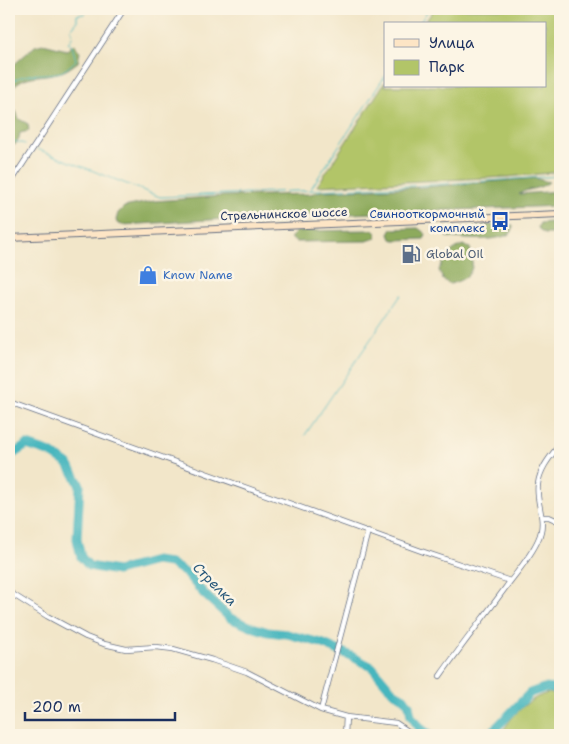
<svg xmlns="http://www.w3.org/2000/svg" width="569" height="744" viewBox="0 0 569 744" font-family="'Shantell Sans',sans-serif">
<style>
.green{fill:#b2c568;stroke:#667a63}
.forest{fill:#8daa5c;stroke:#546c5d}
.lines{fill:none;stroke-linecap:round;stroke-linejoin:round}
.stream{stroke:#47b6be;stroke-width:1}
.river{stroke:#47b6be;stroke-width:9}
.minor-casing{stroke:#666f83;stroke-width:6}
.secondary-casing{stroke:#666f83;stroke-width:8}
.minor{stroke:#fff;stroke-width:4.5}
.secondary{stroke:#fde5c5;stroke-width:6}
.labels{text-anchor:middle;dominant-baseline:central;stroke-width:5;stroke-linejoin:round;paint-order:stroke}
.street-label{font-size:12px;fill:#1b2f5e;stroke:#fcf5e5}
.transit-label{font-size:12px;fill:#164399;stroke:#fcf5e5;text-anchor:end}
.service-label{font-size:12px;fill:#4e5e75;stroke:#fcf5e5;text-anchor:start}
.shop-label{font-size:12px;fill:#366cbe;stroke:#fcf5e5;text-anchor:start}
.water-label{font-size:14px;font-style:italic;fill:#28587b;stroke:#fcf5e5}
</style>
<rect width="100%" height="100%" fill="#fcf5e5"/>
<filter id="ink" filterUnits="userSpaceOnUse"><feTurbulence type="fractalNoise" baseFrequency=".02" numOctaves="2"/><feDisplacementMap in="SourceGraphic" scale="10" xChannelSelector="R" yChannelSelector="G"/><feConvolveMatrix kernelMatrix="1 2 1 2 8 2 1 2 1" color-interpolation-filters="sRGB"/></filter>
<filter id="wash" filterUnits="userSpaceOnUse"><feTurbulence type="fractalNoise" baseFrequency=".0096" numOctaves="4" result="noise"/><feDisplacementMap in="SourceGraphic" scale="20" xChannelSelector="R" yChannelSelector="G"/><feGaussianBlur stdDeviation="1.12" result="paint"/><feColorMatrix in="noise" values="0 0 0 0 0 0 0 0 0 0 0 0 0 0 0 0 0 1.4 0 .05"/><feComposite in="paint" operator="in"/></filter>
<g filter="url(#wash)">
<rect width="100%" height="100%" fill="#f2e6c9"/>
<!-- green -->
<path class="green" d="M434 9H560V172L508 177 317 186 385 82V86H545V24H424Z
M548 693 554 694 560 702V735H499C504 730 507 724 511 719 521 707 533 697 548 693Z"/>
<!-- forest -->
<path class="forest" d="M43 44 67 50 74 44 80 52 78 62C71 67 65 72 57 73 37 78 21 73 9 93V69L35 46Z
M16 111 19 119 28 124 29 131 20 133 19 138 15 145 9 143 10 115Z
M534 178 549 182C539 190 528 188 519 194L560 191V206L243 218 122 225 117 223 116 220 118 213 124 207 154 201 225 196 310 194 321 191 426 187Z
M560 221V234H545L540 231 538 227 540 223Z
M485 225H513L512 232C500 243 462 239 446 237 456 225 459 229 472 228 476 228 481 226 485 225Z
M418 228 426 234 424 239 395 240 391 239 389 234 392 229Z
M373 230 376 233V238L367 241 296 242 290 238 297 231Z
M463 245 470 248C476 270 471 278 450 284L443 280 439 270C445 259 450 249 463 245Z"/>
<g class="lines">
<!-- stream -->
<path class="stream" d="M419 24 429 9
M9 86C20 69 44 77 61 72 66 70 72 64 76 60L72 46 68 43 73 36 71 29 77 22V15L84 14 88 9
M9 140 25 144
M37 149 160 197 430 185 560 176
M310 190 385 76
M305 435 401 295"/>
<!-- river -->
<path class="river" d="M9 459 13 454 27 445 51 453 68 464 80 485 77 539 81 557 89 566 117 571 155 561 170 563 187 574 204 594 230 618 249 626 268 632 287 634 321 643 351 656 372 667 393 692 404 698 409 705 411 716 419 727 430 735
M489 735 530 693 544 688 555 689 560 696"/>
</g>
</g>
<g filter="url(#ink)">
<g class="lines">
<!-- minor casing -->
<g class="minor-casing">
<path id="minor" d="M9 185 124 9
M9 402 424 552 510 581
M542 517H549L560 522
M9 592 47 616 86 637 104 644 126 649 156 647 173 649 212 660 247 672 321 710 346 717 396 723 414 735
M440 676C461 646 484 617 506 587 517 572 531 556 538 540 548 519 535 504 538 484 540 468 551 456 560 444
M321 710 368 531
M345 735 346 717"/>
</g>
<!-- secondary casing -->
<g class="secondary-casing">
<path id="secondary" d="M9 238 560 214"/>
</g>
<!-- minor -->
<use href="#minor" class="minor"/>
<!-- secondary -->
<use href="#secondary" class="secondary"/>
</g>
</g>
<!-- icons -->
<defs>
<g id="bus-bare" transform="scale(1.5)"><path d="M-5-6H5V4H4V6H2V4H-2V6H-4V4H-5ZM-3.5-4V0h7V-4ZM-3.5 1.2v1.5H-2V1.2ZM2 1.2v1.5H3.5V1.2Z" fill="#1a4fb4" stroke="#fcf5e5" stroke-width="2.5" paint-order="stroke"/></g>
<g id="fuel-bare" transform="scale(1.5)"><path d="M-5.5-6h7V0h2V4h1.3V-2.5L3-4.5l.8-.8L6-3V5H2.5V1h-1V6h-7ZM-4.2-4.7v3.2H.2V-4.7Z" fill="#5c6f8a" stroke="#fcf5e5" stroke-width="2.5" paint-order="stroke"/></g>
<g id="shop-bare" transform="scale(1.5)"><path d="M-5-2.5h2.3a2.7 3.5 0 0 1 5.4 0H5L5.5 6h-11ZM-1.5-2.5h3a1.5 2.3 0 0 0-3 0Z" fill="#3f7fe0" stroke="#fcf5e5" stroke-width="2.5" paint-order="stroke"/></g>
</defs>
<g fill-rule="evenodd">
<use href="#bus-bare" x="500" y="221"/>
<use href="#fuel-bare" x="411" y="254"/>
<use href="#shop-bare" x="148" y="275"/>
</g>
<g class="labels">
<!-- street labels -->
<g class="street-label">
<text transform="translate(284 214) rotate(-2)">Стрельнинское шоссе</text>
</g>
<!-- transit labels -->
<g class="transit-label">
<text x="485" y="214">Свинооткормочный<tspan x="485" dy="14">комплекс</tspan></text>
</g>
<!-- service labels -->
<g class="service-label">
<text x="426" y="254">Global Oil</text>
</g>
<!-- shop labels -->
<g class="shop-label">
<text x="163" y="275">Know Name</text>
</g>
<!-- water labels -->
<g class="water-label">
<text transform="translate(215 584) rotate(45)">Стрелка</text>
</g>
</g>
<!-- margin -->
<rect width="569" height="744" fill="none" stroke="#fcf5e5" stroke-width="30"/>
<!-- legend -->
<rect x="384" y="22" width="162" height="65" fill="#fcf5e5" stroke="#a2a6af"/>
<rect x="394" y="39" width="25" height="8" fill="#fde5c5" stroke="#a2a6af"/>
<text x="429" y="48" font-size="15" fill="#1b2f5e">Улица</text>
<rect x="394" y="60" width="25" height="15" fill="#b2c568" stroke="#a2a6af"/>
<text x="429" y="72" font-size="15" fill="#1b2f5e">Парк</text>
<!-- scale -->
<path d="M25 712v8h150v-8" fill="none" stroke="#1b2f5e" stroke-width="2.5"/>
<text x="32" y="712" font-size="15" fill="#1b2f5e" stroke="#fcf5e5" stroke-width="4" paint-order="stroke">200 m</text>
</svg>
